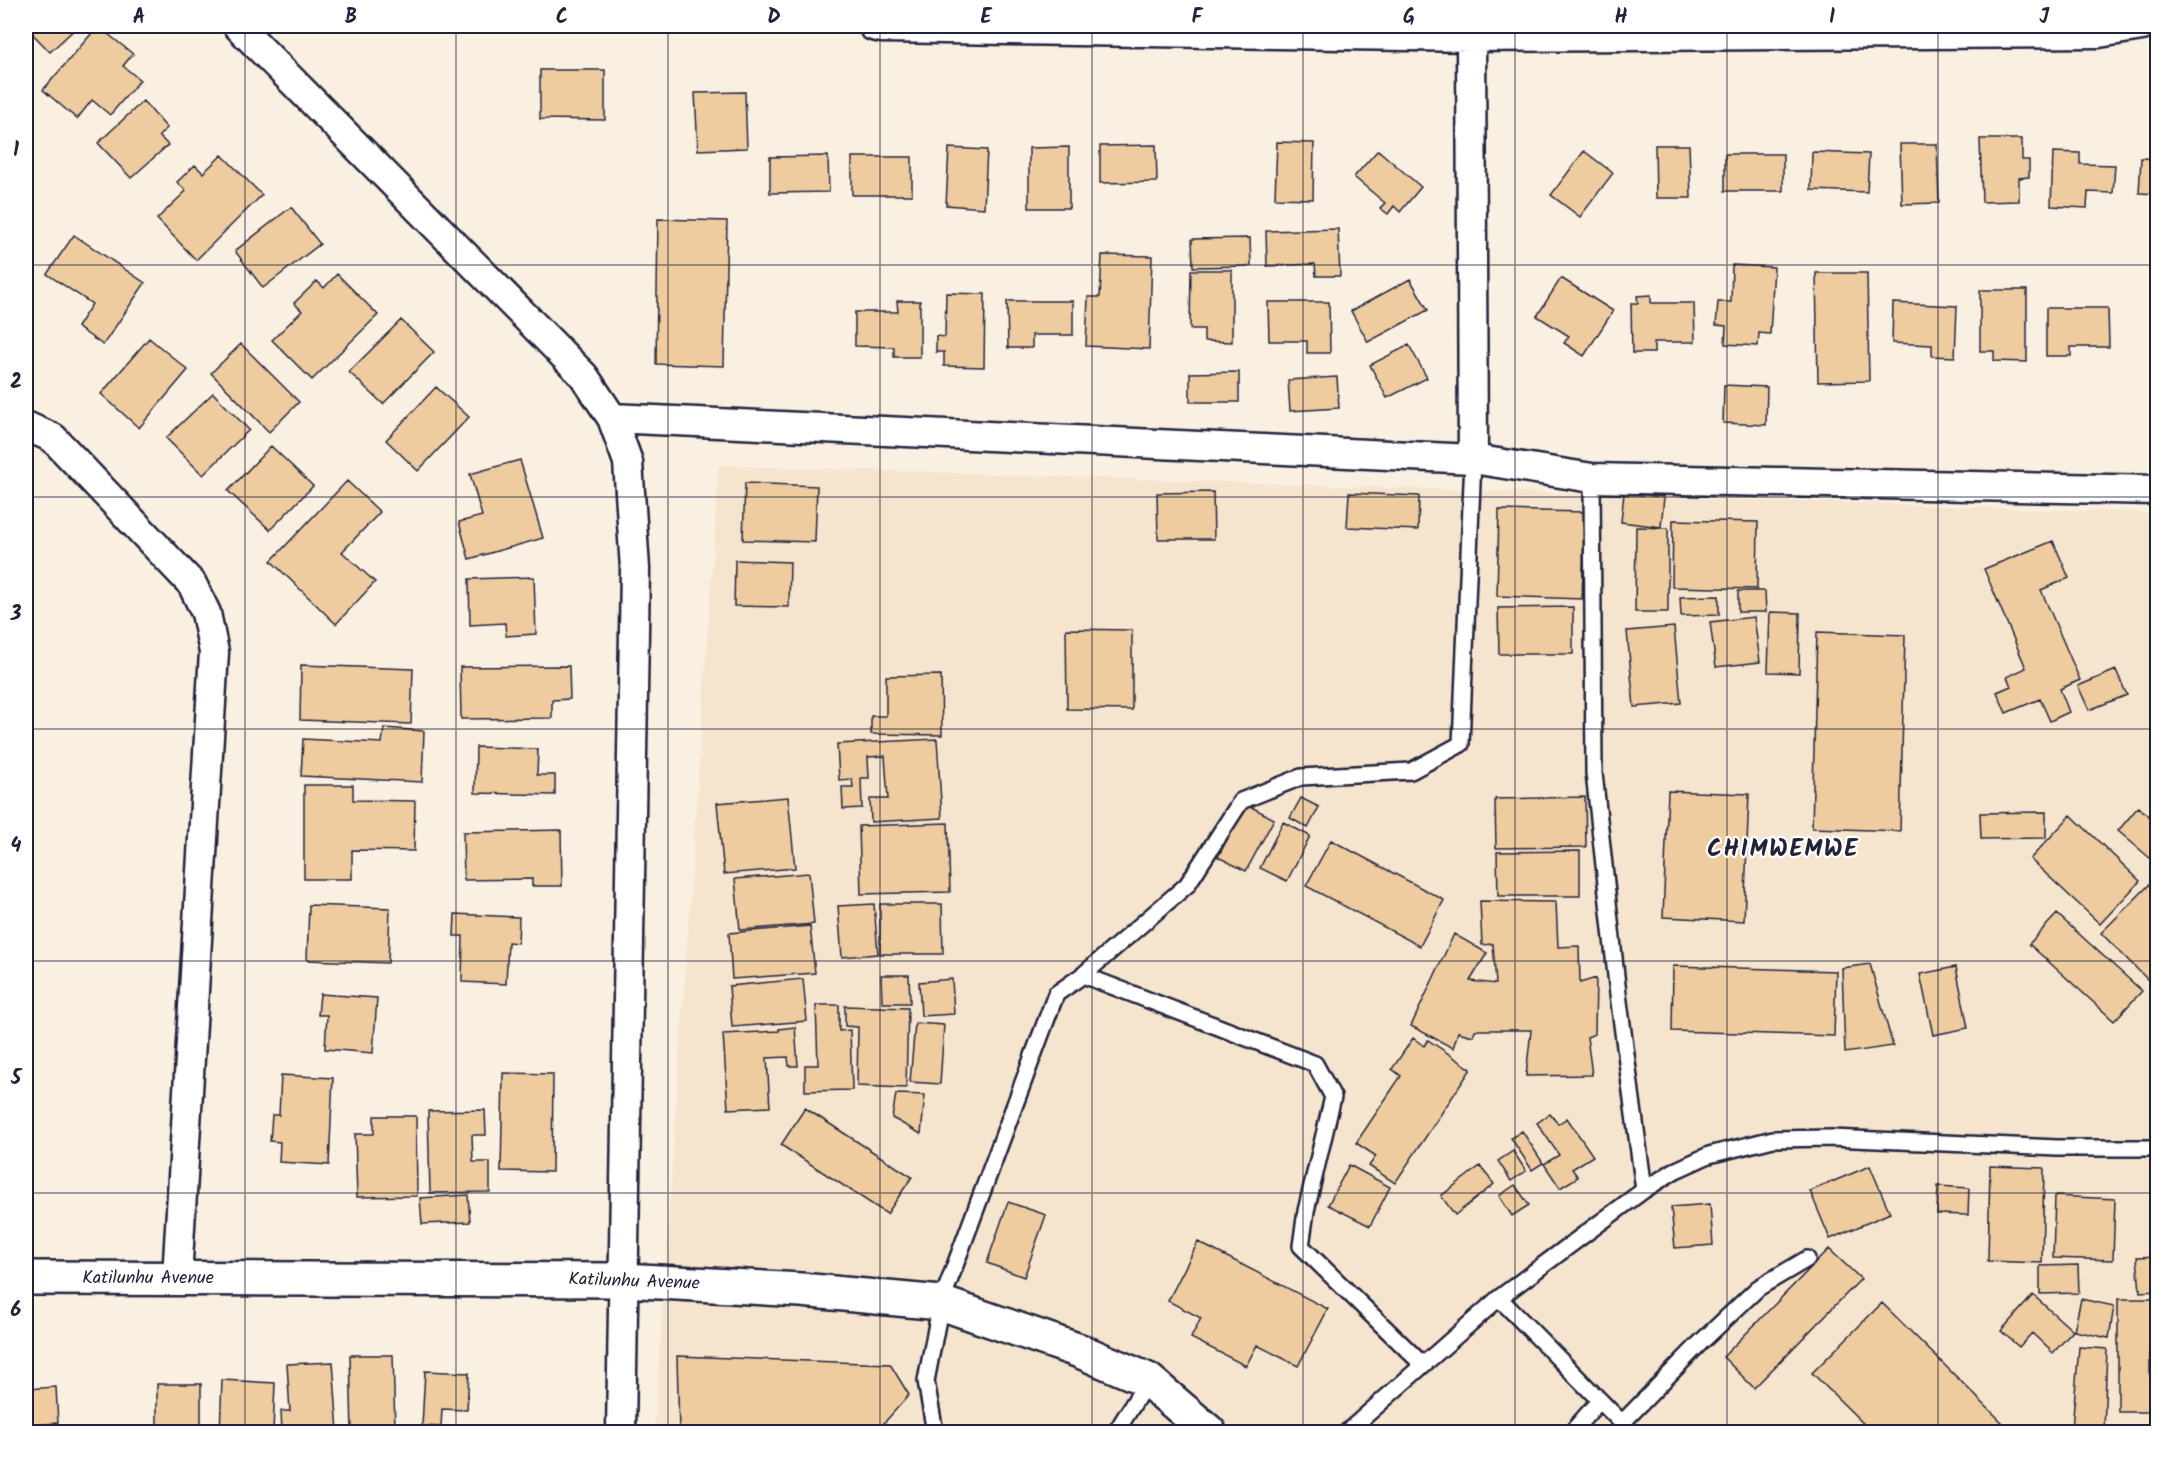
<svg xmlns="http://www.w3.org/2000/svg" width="2183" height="1458" viewBox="0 0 2183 1458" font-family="Kalam,sans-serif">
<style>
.built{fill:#f6e5ce}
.building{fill:#eecc9f;stroke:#22223b;stroke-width:1.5}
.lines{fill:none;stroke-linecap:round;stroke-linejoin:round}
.service-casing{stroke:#22223b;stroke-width:20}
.minor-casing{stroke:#22223b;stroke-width:33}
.secondary-casing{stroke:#22223b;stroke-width:38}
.service{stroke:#fff;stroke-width:15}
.minor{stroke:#fff;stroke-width:28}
.secondary{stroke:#fff;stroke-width:33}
.grid{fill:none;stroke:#22223b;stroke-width:1.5;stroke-opacity:0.55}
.labels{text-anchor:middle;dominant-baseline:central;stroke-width:4.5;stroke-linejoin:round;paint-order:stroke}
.street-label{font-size:18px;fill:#22223b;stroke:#fff}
.district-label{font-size:24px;font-weight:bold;letter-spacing:1.5px;fill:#22223b;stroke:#fff}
.neatline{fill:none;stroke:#22223b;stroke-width:2}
.grid-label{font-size:20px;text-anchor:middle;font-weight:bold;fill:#22223b}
</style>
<rect width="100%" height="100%" fill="#faf0e2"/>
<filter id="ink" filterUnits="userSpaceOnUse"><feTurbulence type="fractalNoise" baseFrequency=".0167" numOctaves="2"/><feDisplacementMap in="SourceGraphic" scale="12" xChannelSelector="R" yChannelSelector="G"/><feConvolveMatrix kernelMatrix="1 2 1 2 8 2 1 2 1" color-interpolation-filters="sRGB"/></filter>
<g filter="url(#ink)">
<!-- built -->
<path class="built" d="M719 465 2157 513V1432H654Z"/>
<!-- building -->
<path class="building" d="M26 26H78L50 52 27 28 26 29Z
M98 26 133 54 123 66 140 80 110 115 92 100 77 119 43 90Z
M540 70H605V120L540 119Z
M745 92 747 148 698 150 695 93Z
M143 101 167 128 159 136 168 145 131 178 98 143Z
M1980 139H2022V160H2029V177L2019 178V201L1982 202Z
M1277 142 1314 143 1313 199 1275 198Z
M1900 144H1937L1939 203 1902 204Z
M1156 145 1157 182 1100 183V146Z
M1655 145H1689L1691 198H1656Z
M1069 147V208H1029V148Z
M949 148 987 150 984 208 946 205Z
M1378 150 1421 187 1400 212 1394 206 1388 214 1380 208 1385 203 1354 177Z
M1584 151 1613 173 1580 217 1551 195Z
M1812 152 1869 154 1867 192 1811 190Z
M2053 152 2080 153V164L2115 165 2113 193 2088 192 2087 208 2051 206Z
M1725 154H1783V191H1725Z
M222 155 262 195 196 260 157 219 186 191 177 182 195 165 203 173Z
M828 156 829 192 770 193V157Z
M852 157H912V195H852Z
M2141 158 2158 159V194L2139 193Z
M291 207 320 244 263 288 235 251Z
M658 219 727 221 724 366 656 364Z
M1338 229 1340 276H1316L1315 264 1267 266 1266 231Z
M74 235 145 283 103 345 77 327 92 304 47 274Z
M1250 238 1251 266 1193 267 1192 239Z
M1102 255 1152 256 1149 349 1086 346 1088 297H1100Z
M1732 265 1774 267 1770 334 1759 333 1758 346 1725 344 1726 326 1716 325 1718 302H1731Z
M1191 270H1232V342L1204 341V329H1190Z
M1816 273H1867L1869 381 1818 382Z
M337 274 378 315 312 380 272 340 302 311 294 303 317 281 324 288Z
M1561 278 1613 311 1584 356 1564 343 1569 336 1537 316Z
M1410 279 1428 310 1368 342 1351 311Z
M1980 290H2027V362L1994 361V351H1980Z
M946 293 985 294 984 367 944 366V352H936V336L945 337Z
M1651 295V303H1694L1695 342H1654V353H1632L1631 303H1638L1637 296Z
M897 301H920V357H894V347L855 346V312H898Z
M1007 301H1073V335H1032V348H1008Z
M1268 302H1329L1330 353H1307V341H1269Z
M1893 303 1957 306 1955 357 1932 356V345L1892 343Z
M2046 308H2108L2109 347H2071V356H2046Z
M401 320 434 352 383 404 349 372Z
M149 338 188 370 139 428 101 394Z
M241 344 299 402 269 432 211 373Z
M1409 345 1427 378 1387 398 1370 365Z
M1239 372V402H1190V373Z
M1337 377 1339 408 1290 411 1288 380Z
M1724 385 1767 387 1766 425 1723 423Z
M436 387 469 417 418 471 386 440Z
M213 393 249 430 203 475 166 438Z
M271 446 313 486 270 530 228 491Z
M520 460 543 538 469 559 459 522 482 516 470 474Z
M347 481 380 512 342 552 375 582 336 624 271 561Z
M745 483 817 486 815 542 743 540Z
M1213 492 1214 539H1158L1157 493Z
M1349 493 1419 496 1418 530 1347 527Z
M1624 493 1664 497 1661 527 1621 522Z
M1499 510 1585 512 1582 599 1497 596Z
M1673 520 1758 522 1757 589 1672 587Z
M1636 527 1668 528V612H1635Z
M2053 541 2069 578 2041 590 2080 680 2060 689 2069 712 2050 721 2040 699 2006 713 1997 692 2011 686 2007 677 2026 668 1984 569Z
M735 560 790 562 789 607 734 606Z
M534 577 536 634 506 636 505 623 470 625 469 579Z
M1738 591H1765L1766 612H1738Z
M1719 596V615L1681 616 1680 597Z
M1573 607V654H1499L1498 608Z
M1770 612 1800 613 1799 673 1768 672Z
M1754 617 1760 662 1716 667 1710 622Z
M1674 627 1681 703 1634 707 1627 631Z
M1066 629 1132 630V710L1067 709Z
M1817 632 1905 635 1900 831 1812 828Z
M301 665 413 669 411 724 300 720Z
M569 666 570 699 552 700V718L461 719 460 667Z
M2116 670 2127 695 2089 710 2078 686Z
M941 675 942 735 871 734V716H886V676Z
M384 728 424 731 422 782 301 776 303 739 382 743Z
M937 739 942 818 871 822 870 799H888L885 756 868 757 869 778H861L862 808 843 809 842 787H853L852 779 839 780 837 744Z
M476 747 538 749 537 775H555V795L475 793Z
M304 785H353V800L415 801 414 851 352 850V879H304Z
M1668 791 1749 794 1744 921 1663 917Z
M788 797 795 868 724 874 717 803Z
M1585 797 1586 847 1496 848 1495 799Z
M1301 798 1319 807 1308 828 1290 818Z
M1246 804 1274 819 1246 871 1218 857Z
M2138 807 2158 824V865L2118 831Z
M2046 812V838L1981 839 1980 813Z
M2071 815 2140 881 2100 924 2030 859Z
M1283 822 1310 836 1287 881 1260 868Z
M948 823 950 892 861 894 859 826Z
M561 830 562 886H532V879L464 880 463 832Z
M1331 840 1444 900 1420 946 1306 886Z
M1580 851V896H1498L1497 852Z
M809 873 814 924 740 930 735 879Z
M2155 879 2158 882V990L2101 933Z
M1480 901 1556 902 1558 947 1579 946 1580 983 1596 978 1595 1034 1587 1037 1592 1075 1526 1076 1531 1030H1475L1473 1036 1458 1032 1453 1048 1411 1026 1454 934 1487 953 1470 981 1496 984 1493 944 1482 945Z
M874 904 878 954 842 957 838 906Z
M880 904H942L943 954H880Z
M309 905 390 908 388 963 307 960Z
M455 914 519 917 518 943 508 942 506 984 462 982 463 936H454Z
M2057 914 2142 991 2114 1021 2029 944Z
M810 926 815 973 732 979 729 933Z
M1870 964 1893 1046 1845 1053 1842 968Z
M1673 966 1836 971 1834 1036 1672 1031Z
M1956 967 1968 1028 1933 1035 1920 974Z
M881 975H909L910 1003H882Z
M803 979 807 1021 732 1027 729 986Z
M952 979 954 1014 921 1016 919 982Z
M320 994 377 998 373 1053 325 1049 327 1015H318Z
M816 1005H839V1031L850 1030 852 1090 805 1091V1065H818Z
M845 1006 908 1008 906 1088 857 1086 858 1027 845 1026Z
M915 1023 944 1025 940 1084 910 1082Z
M795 1027 798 1066H789L788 1057 767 1058 770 1107 728 1109 723 1034 779 1031V1029Z
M1413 1038 1424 1046 1428 1040 1471 1069 1395 1183 1369 1166 1376 1156 1356 1143 1401 1076 1392 1069Z
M503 1073 553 1074 552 1172 501 1171Z
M281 1075 333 1078 329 1165 279 1162 280 1142 270 1141 272 1115H279Z
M896 1094 925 1095 921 1134 892 1118Z
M805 1108 912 1177 887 1214 781 1145Z
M485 1110 486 1135H472L473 1162H490V1192L430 1193 428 1111Z
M1550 1114 1558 1124 1567 1118 1593 1156 1572 1169 1578 1177 1560 1188 1544 1164 1559 1155 1537 1123Z
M374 1116H416L417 1196 357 1197 355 1134H374Z
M1522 1131 1543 1163 1532 1170 1511 1138Z
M1513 1151 1526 1171 1511 1181 1498 1161Z
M1349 1165 1390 1187 1370 1226 1328 1205Z
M1480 1166 1494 1184 1455 1215 1441 1196Z
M1870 1166 1890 1213 1830 1239 1810 1191Z
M1990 1166 2044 1168 2042 1263 1988 1261Z
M1515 1185 1529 1205 1512 1216 1499 1196Z
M1938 1186 1969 1188 1968 1215 1937 1214Z
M468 1195 470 1222 422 1224 420 1198Z
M2055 1196 2115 1199 2113 1260 2053 1258Z
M1008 1202 1046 1215 1024 1277 987 1263Z
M1710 1204 1713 1245 1675 1248 1671 1207Z
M1198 1242 1328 1309 1298 1366 1257 1345 1246 1366 1191 1338 1201 1318 1168 1301Z
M1829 1249 1861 1279 1754 1388 1723 1357Z
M2158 1256V1291L2140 1292 2137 1257Z
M2078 1265 2079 1293 2040 1294V1266Z
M2033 1295 2073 1331 2053 1353 2032 1333 2019 1347 2001 1331Z
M2081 1299 2114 1306 2109 1338 2074 1331Z
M2118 1299H2158V1337H2150V1376H2158V1412H2118Z
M1882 1303 2012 1432H1872L1812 1373Z
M2079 1347 2107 1349 2104 1431 2072 1428Z
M350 1355H393L395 1430H381V1432H352Z
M677 1356 890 1364 909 1395 876 1432H679Z
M333 1362 338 1432H282L281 1411H290L287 1364Z
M425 1371 469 1373 467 1410 442 1409 441 1427 422 1426Z
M222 1380 275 1383 273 1432H220Z
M157 1384H201V1429L157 1428Z
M56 1387 58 1423 32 1425V1432H26V1389Z"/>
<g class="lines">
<!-- service casing -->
<g class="service-casing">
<path id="service" d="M1592 478 1594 773 1618 994 1644 1190
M1083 975 1187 885 1241 801 1301 777 1411 771 1461 744 1473 459
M1499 1298 1631 1432
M1622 1423 1699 1344 1758 1288 1807 1259
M935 1432 926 1381 941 1303 1056 994 1083 975 1315 1064 1333 1097 1306 1211 1301 1246 1422 1364
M1116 1432 1148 1380
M1347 1432 1499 1298 1644 1190 1674 1171 1709 1155 1773 1139 1831 1138 2057 1148H2158
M1572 1432 1599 1401"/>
</g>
<!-- minor casing -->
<g class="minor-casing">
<path id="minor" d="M238 26 584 376 612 418 628 462 635 569 621 1432
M873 26 881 28 1471 37 2099 33 2142 26
M1471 37 1473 459
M612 418 1473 459 1592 478 2158 490
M26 426 53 438 192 584 206 613 214 652 177 1278"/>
</g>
<!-- secondary casing -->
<g class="secondary-casing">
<path id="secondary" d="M26 1278 623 1280 801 1290 941 1303 1080 1351 1148 1380 1209 1432"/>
</g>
<!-- service -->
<use href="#service" class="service"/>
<!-- minor -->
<use href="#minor" class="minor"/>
<!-- secondary -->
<use href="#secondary" class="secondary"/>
</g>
</g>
<!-- grid -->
<path class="grid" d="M245 26V1432M456 26V1432M668 26V1432M880 26V1432M1092 26V1432M1303 26V1432M1515 26V1432M1727 26V1432M1938 26V1432M26 265H2158M26 497H2158M26 729H2158M26 961H2158M26 1193H2158"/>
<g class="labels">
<!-- street labels -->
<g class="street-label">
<text x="148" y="1278">Katilunhu Avenue</text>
<text transform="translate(634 1282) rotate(2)">Katilunhu Avenue</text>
</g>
<!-- district labels -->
<g class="district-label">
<text x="1783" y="849">CHIMWEMWE</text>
</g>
</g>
<!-- margin -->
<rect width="2183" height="1458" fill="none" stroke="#fff" stroke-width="66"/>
<rect x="33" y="33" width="2117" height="1392" class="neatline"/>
<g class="grid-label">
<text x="139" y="23">A</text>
<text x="351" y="23">B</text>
<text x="562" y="23">C</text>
<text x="774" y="23">D</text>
<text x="986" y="23">E</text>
<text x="1197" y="23">F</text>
<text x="1409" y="23">G</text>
<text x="1621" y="23">H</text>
<text x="1832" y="23">I</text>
<text x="2044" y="23">J</text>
<text x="16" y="156">1</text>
<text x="16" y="388">2</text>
<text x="16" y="620">3</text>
<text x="16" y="852">4</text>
<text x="16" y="1084">5</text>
<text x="16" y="1316">6</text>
</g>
</svg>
